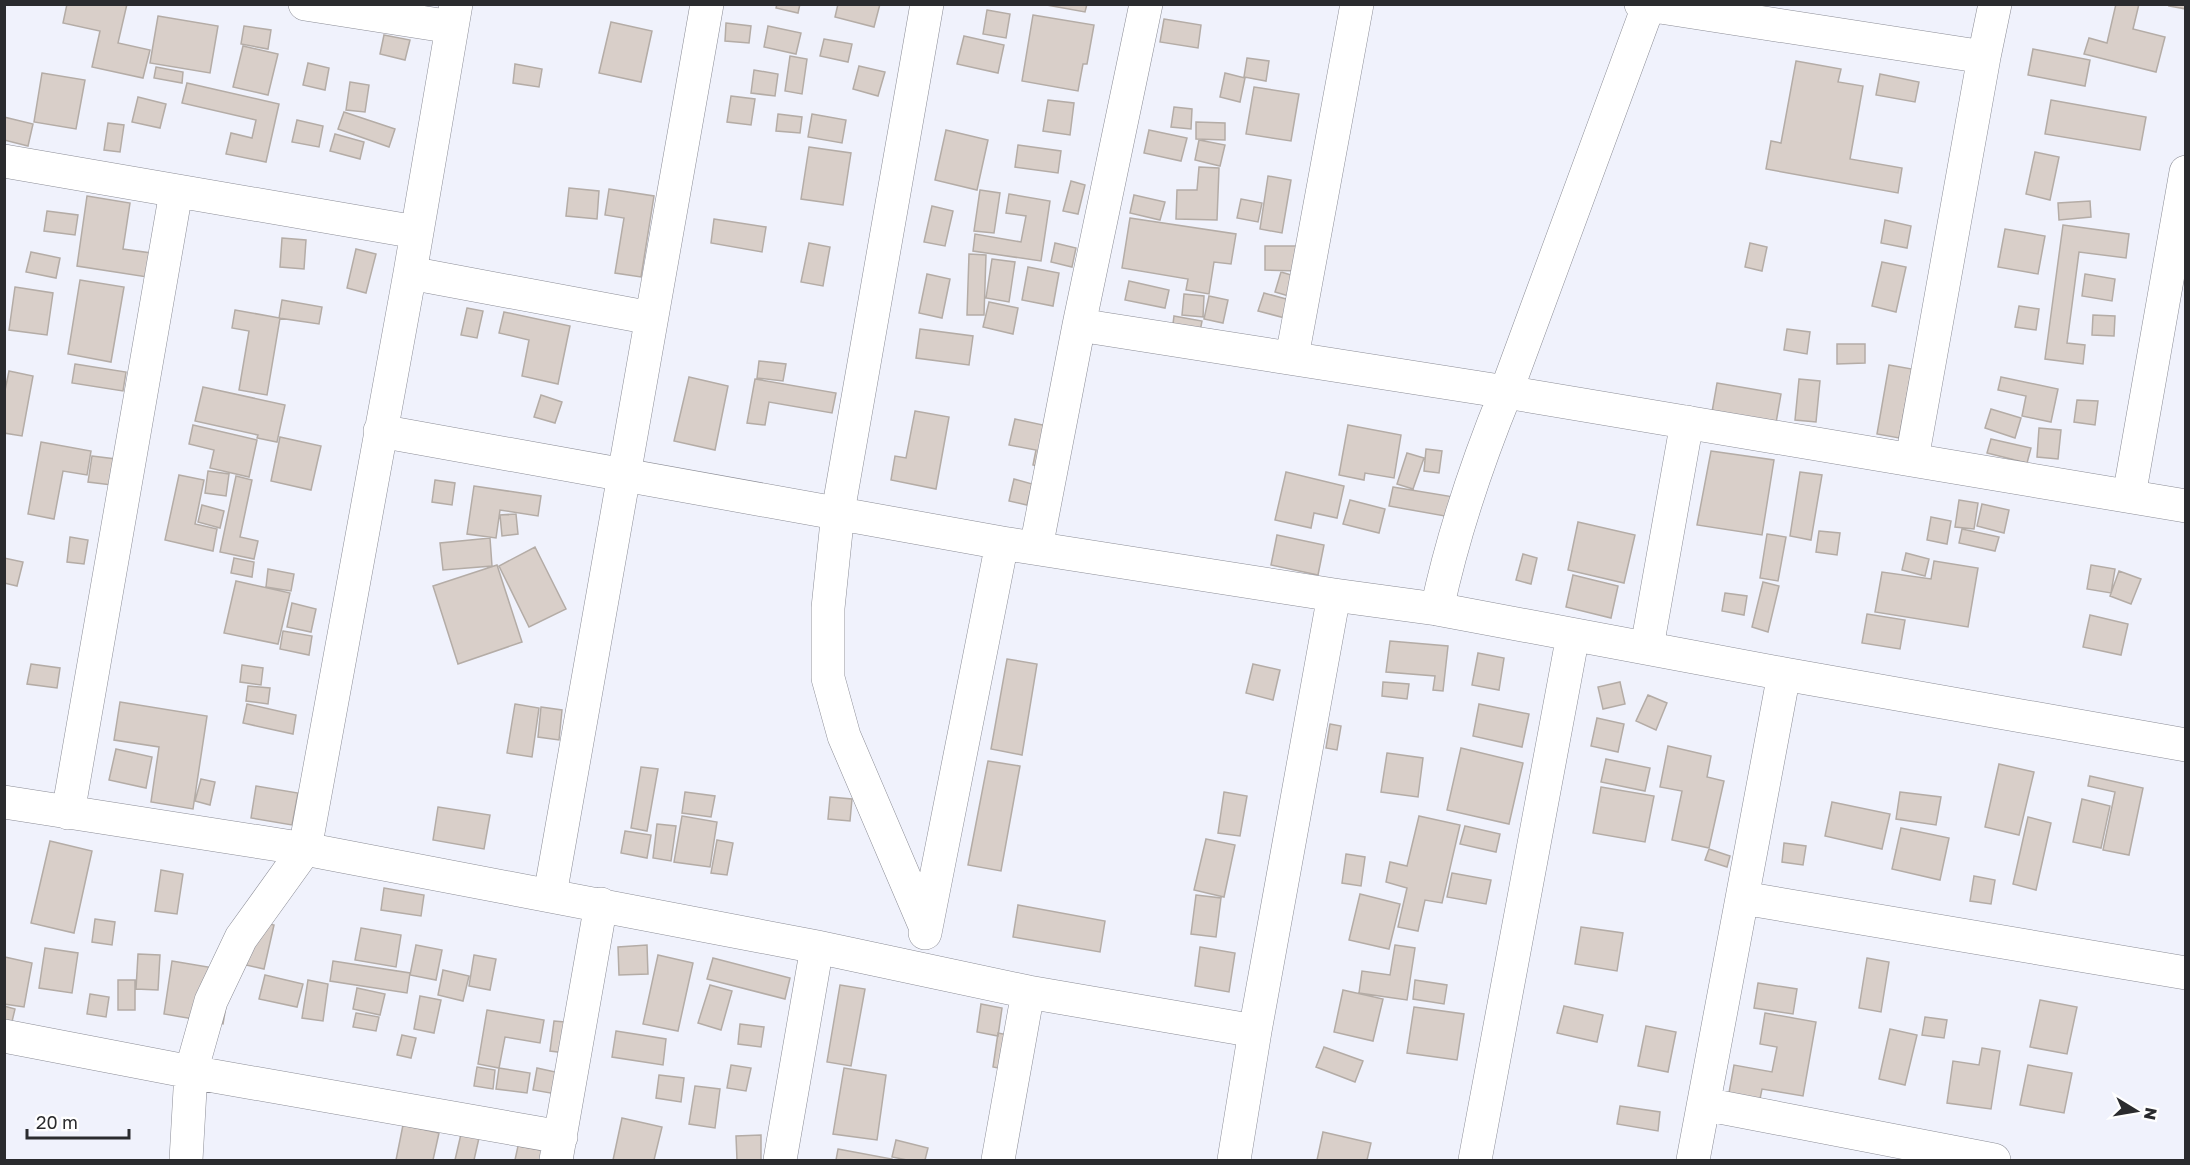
<svg xmlns="http://www.w3.org/2000/svg" width="2190" height="1165" viewBox="0 0 2190 1165" font-family="'Golos Text',sans-serif">
<style>
.building{fill:#d9cfc9;stroke:#b4aca6;stroke-width:1.5}
.lines{fill:none;stroke-linecap:round;stroke-linejoin:round}
.minor-casing{stroke:#8c8d96;stroke-width:34}
.minor{stroke:#fff;stroke-width:33}
</style>
<rect width="100%" height="100%" fill="#f0f2fc"/>
<!-- building -->
<path class="building" d="M67 4H127L118 43 150 50 143 78 92 67 100 31 63 23Z
M777 4H800L798 13 776 8Z
M838 4H880L874 27 835 17Z
M1041 4H1087L1085 12Z
M2116 4H2139L2133 29 2165 37 2156 72 2084 54 2089 38 2107 43Z
M2170 4H2186V9L2169 6Z
M987 10 1010 14 1006 38 983 34Z
M1033 15 1094 25 1087 64H1083L1078 91 1022 81Z
M158 16 218 26 210 73 150 63Z
M1164 19 1201 25 1198 48 1160 42Z
M611 22 652 31 641 82 599 73Z
M726 23 751 26 749 43 725 41Z
M244 26 271 30 268 49 241 44Z
M768 26 801 33 796 54 764 47Z
M384 35 410 40 405 60 380 54Z
M964 36 1004 45 998 73 957 64Z
M824 39 852 44 848 62 820 56Z
M243 46 278 54 268 95 233 87Z
M2033 49 2090 60 2085 86 2028 75Z
M790 56 807 59 802 94 785 91Z
M1247 58 1269 61 1266 81 1244 77Z
M1796 61 1841 69 1838 82 1863 86 1850 159 1902 168 1898 193 1766 169 1771 141 1781 143Z
M308 63 329 68 325 90 303 85Z
M515 64 542 69 539 87 513 83Z
M859 66 885 72 878 96 853 89Z
M156 67 183 72 182 83 154 78Z
M754 70 778 74 775 96 751 93Z
M42 73 85 80 76 129 34 122Z
M1225 73 1245 78 1240 102 1220 97Z
M1880 74 1919 82 1915 102 1876 95Z
M350 82 369 85 365 112 346 110Z
M187 83 279 104 266 162 226 154 231 133 252 138 256 120 182 103Z
M1254 87 1299 94 1291 141 1246 134Z
M731 96 755 99 751 125 727 122Z
M138 97 166 104 160 128 132 122Z
M1048 100 1074 103 1070 135 1043 131Z
M2051 100 2146 117 2140 150 2045 134Z
M1174 107 1192 109 1191 129 1171 127Z
M344 112 395 129 389 147 338 129Z
M778 114 802 117 800 133 776 131Z
M812 114 846 120 842 143 808 137Z
M4 117 33 124 28 146 4 140Z
M297 120 323 126 319 147 292 142Z
M1196 122 1225 123V140L1196 139Z
M108 123 124 125 120 152 104 150Z
M946 130 988 140 977 190 935 180Z
M1149 130 1187 138 1181 161 1144 153Z
M335 134 364 142 360 159 330 151Z
M1199 140 1225 145 1220 166 1195 160Z
M1018 145 1061 151 1058 173 1015 167Z
M809 147 851 153 843 205 801 199Z
M2035 152 2059 157 2050 200 2026 194Z
M1199 167 1219 168 1217 220 1176 219 1177 190H1197Z
M1268 176 1291 180 1282 233 1260 229Z
M1071 181 1085 185 1078 214 1063 211Z
M569 188 599 191 597 219 566 216Z
M609 189 654 196 641 277 615 273 624 218 605 215Z
M980 190 1000 193 994 233 974 231Z
M1009 194 1050 201 1041 261 973 251 975 234 1021 242 1026 216 1006 213Z
M1134 195 1165 202 1160 220 1130 213Z
M87 196 130 203 123 249 151 253 147 277 77 266Z
M1241 199 1262 203 1258 222 1237 218Z
M2090 201 2091 217 2059 220 2058 203Z
M932 206 953 211 945 246 924 242Z
M47 211 78 215 75 235 44 231Z
M1130 218 1236 234 1231 264 1214 262 1209 294 1186 290 1188 279 1122 268Z
M714 219 766 227 762 252 711 243Z
M1885 220 1911 226 1907 248 1881 243Z
M2063 225 2129 234 2126 258 2079 252 2067 343 2085 345 2083 364 2045 359Z
M2005 229 2045 236 2038 274 1998 267Z
M282 238 306 240 304 269 280 267Z
M809 243 830 247 823 286 801 282Z
M1055 243 1076 248 1072 267 1051 262Z
M1750 243 1767 247 1762 271 1745 267Z
M1265 246H1300V271L1265 270Z
M356 249 376 254 366 293 347 288Z
M31 252 60 258 56 278 26 272Z
M969 254 986 255 984 315H967Z
M992 259 1015 262 1009 302 986 298Z
M1882 262 1906 267 1896 312 1872 306Z
M1028 267 1059 273 1053 306 1022 300Z
M1281 272 1298 277 1292 297 1275 292Z
M927 274 950 279 942 318 919 313Z
M2085 274 2115 279 2112 301 2082 296Z
M80 280 124 287 111 362 68 354Z
M1129 281 1169 290 1165 308 1125 300Z
M15 287 53 293 47 335 9 330Z
M1264 293 1290 300 1285 318 1258 311Z
M1184 294 1204 296 1203 317 1182 315Z
M1209 296 1228 300 1223 323 1204 319Z
M282 300 322 307 319 324 279 318Z
M989 302 1018 308 1013 334 983 327Z
M2019 306 2039 309 2036 330 2015 327Z
M467 308 483 311 477 338 461 335Z
M235 310 280 318 267 395 239 390 249 331 232 328Z
M504 312 570 326 558 384 522 376 529 340 499 333Z
M2093 315 2115 316 2114 336 2092 335Z
M1174 316 1202 321 1199 337 1172 332Z
M920 329 973 336 969 365 916 358Z
M1787 329 1810 332 1807 354 1784 350Z
M1837 344H1865V363L1837 364Z
M759 361 786 364 783 381 757 378Z
M75 364 126 372 123 391 72 383Z
M1889 365 1912 369 1899 438 1877 434Z
M9 371 33 376 22 436 4 433V395Z
M689 377 728 386 715 450 674 441Z
M2001 377 2058 389 2051 422 2022 416 2026 396 1998 390Z
M755 379 836 393 832 413 769 402 765 425 747 423Z
M1799 379 1820 381 1816 422 1795 420Z
M1717 383 1781 394 1776 423 1712 412Z
M203 387 285 405 277 442 257 438 258 435 195 421Z
M541 395 562 402 555 423 534 417Z
M2077 400 2098 401 2095 425 2074 422Z
M1991 409 2021 418 2015 438 1985 428Z
M915 411 949 417 936 489 891 480 895 456 906 458Z
M1015 419 1066 430 1057 470 1033 465 1036 450 1009 445Z
M193 425 257 440 249 477 210 468 214 450 189 444Z
M1348 425 1401 435 1394 478 1365 473 1364 480 1339 475Z
M2039 428 2061 430 2058 459 2037 457Z
M280 437 321 446 311 490 271 481Z
M1991 439 2031 448 2027 463 1987 453Z
M41 442 91 451 87 475 63 471 54 519 28 514Z
M1426 449 1442 451 1439 473 1424 471Z
M1711 451 1774 460 1762 535 1697 525Z
M1407 453 1424 458 1413 489 1397 484Z
M92 456 124 460 120 486 88 482Z
M208 471 229 474 226 496 205 493Z
M1286 472 1344 486 1337 518 1314 513 1311 528 1275 520Z
M1800 472 1822 475 1811 540 1790 536Z
M179 475 204 480 195 524 217 529 213 551 165 540Z
M236 476 252 480 240 537 258 541 254 559 220 552Z
M1014 479 1032 484 1027 505 1009 501Z
M435 480 455 483 452 505 432 502Z
M474 486 541 496 538 516 500 510 496 538 467 534Z
M1393 487 1460 498 1456 518 1389 506Z
M1350 500 1385 509 1379 533 1343 524Z
M1959 500 1978 503 1974 529 1955 527Z
M1982 504 2009 510 2004 533 1977 526Z
M202 505 224 511 220 528 198 522Z
M516 514 518 534 502 536 500 515Z
M1931 517 1951 521 1947 544 1927 540Z
M1578 522 1635 535 1624 583 1568 570Z
M1962 529 1999 537 1995 551 1959 543Z
M1819 531 1840 533 1837 555 1816 552Z
M1767 534 1786 537 1778 581 1760 578Z
M1277 535 1324 545 1318 575 1271 565Z
M70 537 88 540 84 564 67 562Z
M490 538 492 566 443 570 440 543Z
M535 547 566 609 529 627 499 566Z
M1906 553 1929 559 1925 576 1902 570Z
M1523 554 1537 558 1531 584 1516 580Z
M4 558 23 562 17 586 4 583Z
M234 558 254 562 252 577 231 573Z
M1934 561 1978 568 1968 627 1875 612 1882 572 1931 579Z
M497 565 522 642 458 664 433 586Z
M2091 565 2115 569 2111 593 2087 589Z
M268 569 294 574 291 591 266 587Z
M2119 571 2141 579 2131 604 2110 596Z
M1573 575 1618 586 1611 618 1566 607Z
M236 581 290 593 278 644 224 633Z
M1763 582 1779 586 1768 632 1752 627Z
M1725 593 1747 596 1744 615 1722 611Z
M292 603 316 609 311 632 287 627Z
M1867 614 1905 620 1900 649 1862 643Z
M2090 615 2128 624 2121 655 2083 647Z
M283 631 312 636 309 655 280 649Z
M1390 641 1448 646 1443 691 1433 690 1435 676 1386 672Z
M1478 653 1504 658 1499 690 1472 685Z
M1007 659 1037 664 1022 755 991 749Z
M31 664 60 668 57 688 27 684Z
M1253 664 1280 670 1273 700 1246 693Z
M242 665 263 668 261 685 240 682Z
M1383 682 1409 684 1407 699 1382 696Z
M1620 682 1625 704 1603 709 1598 687Z
M248 686 270 688 268 704 246 701Z
M1648 695 1667 703 1656 730 1636 721Z
M120 702 207 716 193 809 151 802 159 747 114 740Z
M247 704 296 715 293 734 243 723Z
M515 704 539 708 532 757 507 753Z
M1479 704 1529 714 1522 747 1473 736Z
M541 707 562 710 559 740 538 737Z
M1597 718 1624 724 1618 752 1591 746Z
M1330 724 1341 726 1337 750 1326 748Z
M1668 746 1711 756 1707 777 1724 781 1709 848 1672 840 1682 791 1660 787Z
M1461 748 1523 763 1509 824 1447 810Z
M116 749 152 757 146 788 109 780Z
M1387 753 1423 758 1418 797 1381 792Z
M1606 759 1650 768 1645 791 1601 782Z
M988 761 1020 766 1001 871 968 865Z
M1999 764 2034 772 2019 835 1985 827Z
M641 767 658 769 647 831 631 828Z
M2090 776 2143 788 2129 855 2103 850 2115 792 2088 786Z
M201 779 215 782 210 805 195 801Z
M256 786 298 793 292 825 251 818Z
M1601 787 1654 796 1645 842 1593 833Z
M685 792 715 796 711 817 682 813Z
M1224 792 1247 796 1240 836 1218 833Z
M1900 792 1941 797 1936 825 1896 819Z
M830 797 852 799 850 821 828 819Z
M2082 799 2110 806 2101 848 2073 842Z
M1832 802 1890 814 1882 849 1825 836Z
M438 807 490 815 484 849 433 840Z
M682 816 717 822 710 867 674 862Z
M1419 816 1460 825 1442 903 1425 900 1418 931 1398 927 1407 888 1386 882 1390 862 1407 866Z
M2028 817 2051 823 2036 890 2013 884Z
M657 824 676 826 671 861 653 858Z
M1465 826 1500 834 1496 852 1460 844Z
M1901 828 1949 838 1940 880 1892 869Z
M625 831 651 835 647 858 621 853Z
M1206 839 1235 845 1224 897 1194 890Z
M717 840 733 843 727 875 711 873Z
M50 841 92 851 74 933 31 923Z
M1784 843 1806 846 1803 865 1782 862Z
M1709 849 1730 856 1727 867 1705 860Z
M1346 854 1365 857 1361 886 1342 883Z
M161 870 183 874 177 914 155 911Z
M1452 873 1491 880 1486 904 1447 897Z
M1974 876 1995 880 1991 904 1970 901Z
M384 888 424 895 421 916 381 910Z
M1360 894 1400 904 1389 949 1349 940Z
M1196 895 1221 898 1216 937 1191 934Z
M1018 905 1105 921 1100 952 1013 937Z
M95 919 115 922 112 945 92 942Z
M256 921 274 925 264 969 246 965Z
M1581 927 1623 933 1617 971 1575 964Z
M361 928 401 935 396 967 355 960Z
M416 945 442 950 436 980 410 975Z
M647 945 648 974 619 975 618 947Z
M1395 945 1415 948 1407 1000 1359 993 1362 971 1390 975Z
M1200 947 1235 953 1229 992 1195 986Z
M45 948 78 953 72 993 39 988Z
M138 954 160 955 158 990 136 989Z
M474 955 496 959 490 990 469 986Z
M658 955 693 963 678 1031 643 1024Z
M5 957 32 963 24 1007 4 1004Z
M713 958 790 978 785 999 707 979Z
M1867 958 1889 962 1881 1012 1859 1008Z
M172 961 232 971 223 1024 164 1014Z
M333 961 410 973 407 993 330 981Z
M443 970 469 976 463 1001 438 995Z
M265 975 303 984 297 1007 259 999Z
M118 980H135V1010H118Z
M308 980 328 984 323 1021 302 1018Z
M1415 980 1447 985 1444 1004 1413 999Z
M1758 983 1797 989 1793 1014 1754 1008Z
M710 985 732 991 721 1030 698 1023Z
M840 985 865 989 851 1066 827 1062Z
M357 988 385 994 380 1015 353 1009Z
M1343 990 1383 999 1373 1041 1334 1032Z
M90 994 109 997 106 1017 87 1014Z
M420 996 441 1000 434 1033 414 1029Z
M2040 1000 2077 1007 2067 1054 2030 1047Z
M981 1004 1002 1008 998 1036 977 1032Z
M4 1006 15 1009 10 1030 4 1029Z
M1564 1006 1603 1015 1597 1042 1557 1033Z
M1414 1007 1464 1014 1457 1060 1407 1053Z
M487 1010 544 1020 540 1043 505 1037 499 1068 478 1064Z
M356 1013 379 1017 376 1031 353 1027Z
M1765 1013 1816 1022 1803 1096 1762 1089 1758 1109 1727 1104 1734 1065 1772 1072 1777 1047 1760 1044Z
M1925 1017 1947 1020 1944 1038 1922 1035Z
M554 1021 576 1023 573 1054 550 1051Z
M740 1024 764 1027 761 1047 738 1044Z
M1646 1026 1676 1032 1668 1072 1638 1066Z
M1890 1029 1917 1035 1905 1085 1879 1079Z
M616 1031 666 1039 663 1065 612 1057Z
M998 1033 1013 1036 1008 1070 993 1067Z
M402 1035 416 1038 411 1058 397 1055Z
M1324 1047 1363 1061 1355 1082 1316 1067Z
M1982 1048 2000 1051 1991 1109 1947 1103 1953 1061 1979 1065Z
M731 1065 751 1068 746 1091 727 1088Z
M2028 1065 2072 1073 2064 1113 2020 1105Z
M477 1067 495 1070 493 1089 474 1086Z
M499 1068 530 1073 527 1093 496 1089Z
M537 1068 560 1073 556 1094 533 1090Z
M844 1068 886 1075 877 1140 833 1134Z
M659 1075 684 1078 681 1102 656 1098Z
M695 1086 720 1089 715 1128 689 1124Z
M1620 1106 1660 1112 1658 1131 1617 1124Z
M622 1118 662 1127 654 1160H613Z
M403 1125 439 1133 433 1160H396Z
M1323 1132 1371 1143 1367 1160H1317Z
M461 1134 479 1138 474 1160H455Z
M761 1135V1160H737L736 1136Z
M896 1140 928 1148 925 1160H907L892 1157Z
M518 1146 550 1152 549 1160H515Z
M838 1149 892 1159V1160H836Z"/>
<g class="lines">
<!-- minor casing -->
<g class="minor-casing">
<path id="minor" d="M305 4 452 27
M1641 4 1984 57
M4 161 416 232
M410 273 651 318
M1079 325 1506 392 2186 506
M1292 357 1357 4
M380 431 1002 543 1334 595 1437 609 1784 674 2186 745
M1912 459 1984 57 1995 4
M2129 496 2186 172
M1036 548 1079 325 1146 4
M1437 609C1453 534 1477 463 1506 392L1649 4
M1647 647 1687 422
M4 802 305 849 817 947 1028 992 1255 1031
M68 813 176 192
M550 895 707 4
M1743 898 2186 973
M926 928 844 736 828 678V608L838 512 927 4
M925 933 1002 543
M4 1036 191 1072 561 1137
M1704 1104 1994 1160
M186 1160 191 1072 211 1001 241 938 305 849 410 273 456 4
M556 1160 601 904
M780 1160 817 947
M998 1160 1028 992
M1234 1160 1255 1031 1334 595
M1475 1160 1573 635
M1693 1160 1784 674"/>
</g>
<!-- minor -->
<use href="#minor" class="minor"/>
</g>
<!-- border -->
<rect width="2190" height="1165" fill="none" stroke="#2a2b2e" stroke-width="12"/>
<!-- north arrow -->
<g transform="translate(2136 1111) rotate(101)" stroke="#ffffff" stroke-width="4.5" paint-order="stroke">
<path d="M0-4.5L10 22L0 15L-10 22Z" fill="#2a2b2e"/>
<text y="-9" font-size="16" font-weight="bold" text-anchor="middle" fill="#2a2b2e">N</text>
</g>
<!-- scale -->
<path d="M27 1129v9h102v-9" fill="none" stroke="#2a2b2e" stroke-width="3"/>
<text x="36" y="1129" font-size="18" fill="#2a2b2e" stroke="#ffffff" stroke-width="4.5" paint-order="stroke">20 m</text>
</svg>
